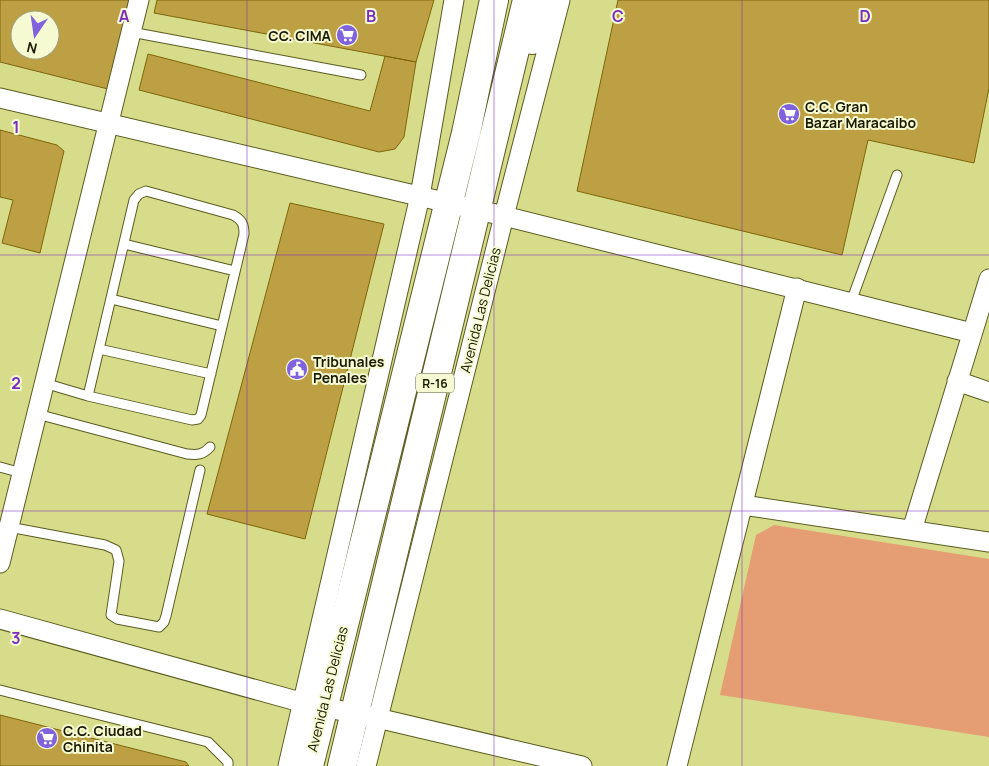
<svg xmlns="http://www.w3.org/2000/svg" width="989" height="766" viewBox="0 0 989 766" font-family="Manrope,sans-serif">
<style>
.green{fill:#e59e74}
.building{fill:#bda044;stroke:#7e660a;fill-rule:evenodd}
.lines{fill:none;stroke-linecap:round;stroke-linejoin:round}
.lane-casing{stroke:#5a5c1f;stroke-width:11}
.street-casing{stroke:#5a5c1f;stroke-width:21}
.primary-casing{stroke:#5a5c1f;stroke-width:30}
.lane{stroke:#fff;stroke-width:9}
.street{stroke:#fff;stroke-width:19}
.primary{stroke:#fff;stroke-width:28}
.grid{fill:none;stroke:#7b2cbf;stroke-width:1;stroke-opacity:0.55}
.labels{text-anchor:middle;dominant-baseline:central;stroke-width:4;stroke-linejoin:round;paint-order:stroke}
.shield{fill:#f6fad2;stroke:#5b5d3f;stroke-width:1}
.shield-label{font-size:12px;font-weight:bold;fill:#191a00}
.poi-label{font-size:14px;font-weight:bold;fill:#191a00;stroke:#f6fad2;text-anchor:start}
.street-label{font-size:14px;fill:#191a00;stroke:#f6fad2}
.grid-label{font-size:16px;text-anchor:middle;font-weight:bold;fill:#7b2cbf;stroke:#f6fad2;stroke-width:4;stroke-linejoin:round;paint-order:stroke}
</style>
<rect width="100%" height="100%" fill="#d7dc8b"/>
<!-- green -->
<path class="green" d="M774 525 989 559V737L720 695 756 535Z"/>
<!-- building -->
<path class="building" d="M0 0H129L108 89 0 62ZM20 20H50V50H20Z
M157 0H434L416 62 154 13Z
M618 0H989V88L974 163 868 140 842 255 577 191Z
M148 54 370 111 385 56 416 62 404 137 395 149 379 152 139 90Z
M0 130 57 145 64 151 40 253 2 243 13 200 0 197Z
M290 203 384 224 305 539 207 514Z
M0 715 186 762 189 766H0Z"/>
<g class="lines">
<!-- lane casing -->
<g class="lane-casing">
<path id="lane" d="M131 32 361 75
M124 244 235 271
M111 299 222 326
M851 302 897 175
M99 349 211 374
M44 383 88 396 192 420 198 419 201 415 244 234C244 224 242 220 233 215L146 191 139 194 134 200 88 396
M37 414 187 454C197 455 203 455 210 447
M0 467 22 473
M9 527 105 545 116 550 119 561 111 615 117 619 159 627 164 622 166 616 200 470
M0 690 208 742 228 762V766"/>
</g>
<!-- street casing -->
<g class="street-casing">
<path id="street" d="M0 98 504 216 972 333
M957 381 989 392
M743 505 989 542
M912 530 989 279
M0 563 139 0
M0 619 304 703 377 718 582 766
M288 766 420 196 454 0
M366 766 504 216 560 0
M677 766 797 288"/>
</g>
<!-- primary casing -->
<g class="primary-casing">
<path id="primary" d="M532 40 548 0
M309 766 466 133 494 0
M342 766 527 0"/>
</g>
<!-- lane -->
<use href="#lane" class="lane"/>
<!-- street -->
<use href="#street" class="street"/>
<!-- primary -->
<use href="#primary" class="primary"/>
</g>
<!-- grid -->
<path class="grid" d="M247 0V766M494 0V766M742 0V766M0 255H989M0 511H989"/>
<!-- icons -->
<defs>
<g id="supermarket-disc" transform="scale(1.125)"><circle r="9.5" fill="#8162dd" stroke="#f6fad2"/><path d="M-6-5.5h2.5l.6 2H6L4.5 2H-2.5L-4.4-4H-6ZM-1.5 3.2a1.3 1.3 0 1 0 .1 0ZM3 3.2a1.3 1.3 0 1 0 .1 0Z" fill="#fff"/></g>
<g id="civic-disc" transform="scale(1.125)"><circle r="9.5" fill="#8162dd" stroke="#f6fad2"/><path d="M-.6-6.5H3V-4.5H.6V-3L4-1V1h2V6H-6V1h2V-1L-.6-3ZM-1.2 2.5V6h2.4V2.5Z" fill="#fff"/></g>
</defs>
<g fill-rule="evenodd">
<use href="#supermarket-disc" x="347" y="35"/>
<use href="#supermarket-disc" x="789" y="114"/>
<use href="#civic-disc" x="297" y="369"/>
<use href="#supermarket-disc" x="47" y="738"/>
</g>
<g class="labels">
<!-- shield labels -->
<rect class="shield" x="416" y="373.5" width="38" height="19" rx="4"/>
<g class="shield-label">
<text x="435" y="383">R-16</text>
</g>
<!-- poi labels -->
<g class="poi-label">
<text x="331" y="35" text-anchor="end">CC. CIMA</text>
<text x="805" y="106">C.C. Gran<tspan x="805" dy="16">Bazar Maracaibo</tspan></text>
<text x="313" y="361">Tribunales<tspan x="313" dy="16">Penales</tspan></text>
<text x="63" y="730">C.C. Ciudad<tspan x="63" dy="16">Chinita</tspan></text>
</g>
<!-- street labels -->
<g class="street-label">
<text transform="translate(480 310) rotate(-76)">Avenida Las Delicias</text>
<text transform="translate(327 689) rotate(-76)">Avenida Las Delicias</text>
</g>
</g>
<g class="grid-label">
<text x="124" y="22">A</text>
<text x="371" y="22">B</text>
<text x="618" y="22">C</text>
<text x="865" y="22">D</text>
<text x="16" y="133">1</text>
<text x="16" y="389">2</text>
<text x="16" y="644">3</text>
</g>
<!-- north arrow -->
<g transform="translate(35 35) rotate(193)"><circle r="24" fill="#f6fad2" stroke="#9ea07e"/>
<path d="M0-4L9 19L0 12L-9 19Z" fill="#8162dd"/>
<text y="-8" font-size="14" font-weight="bold" text-anchor="middle" fill="#191a00">N</text>
</g>
</svg>
